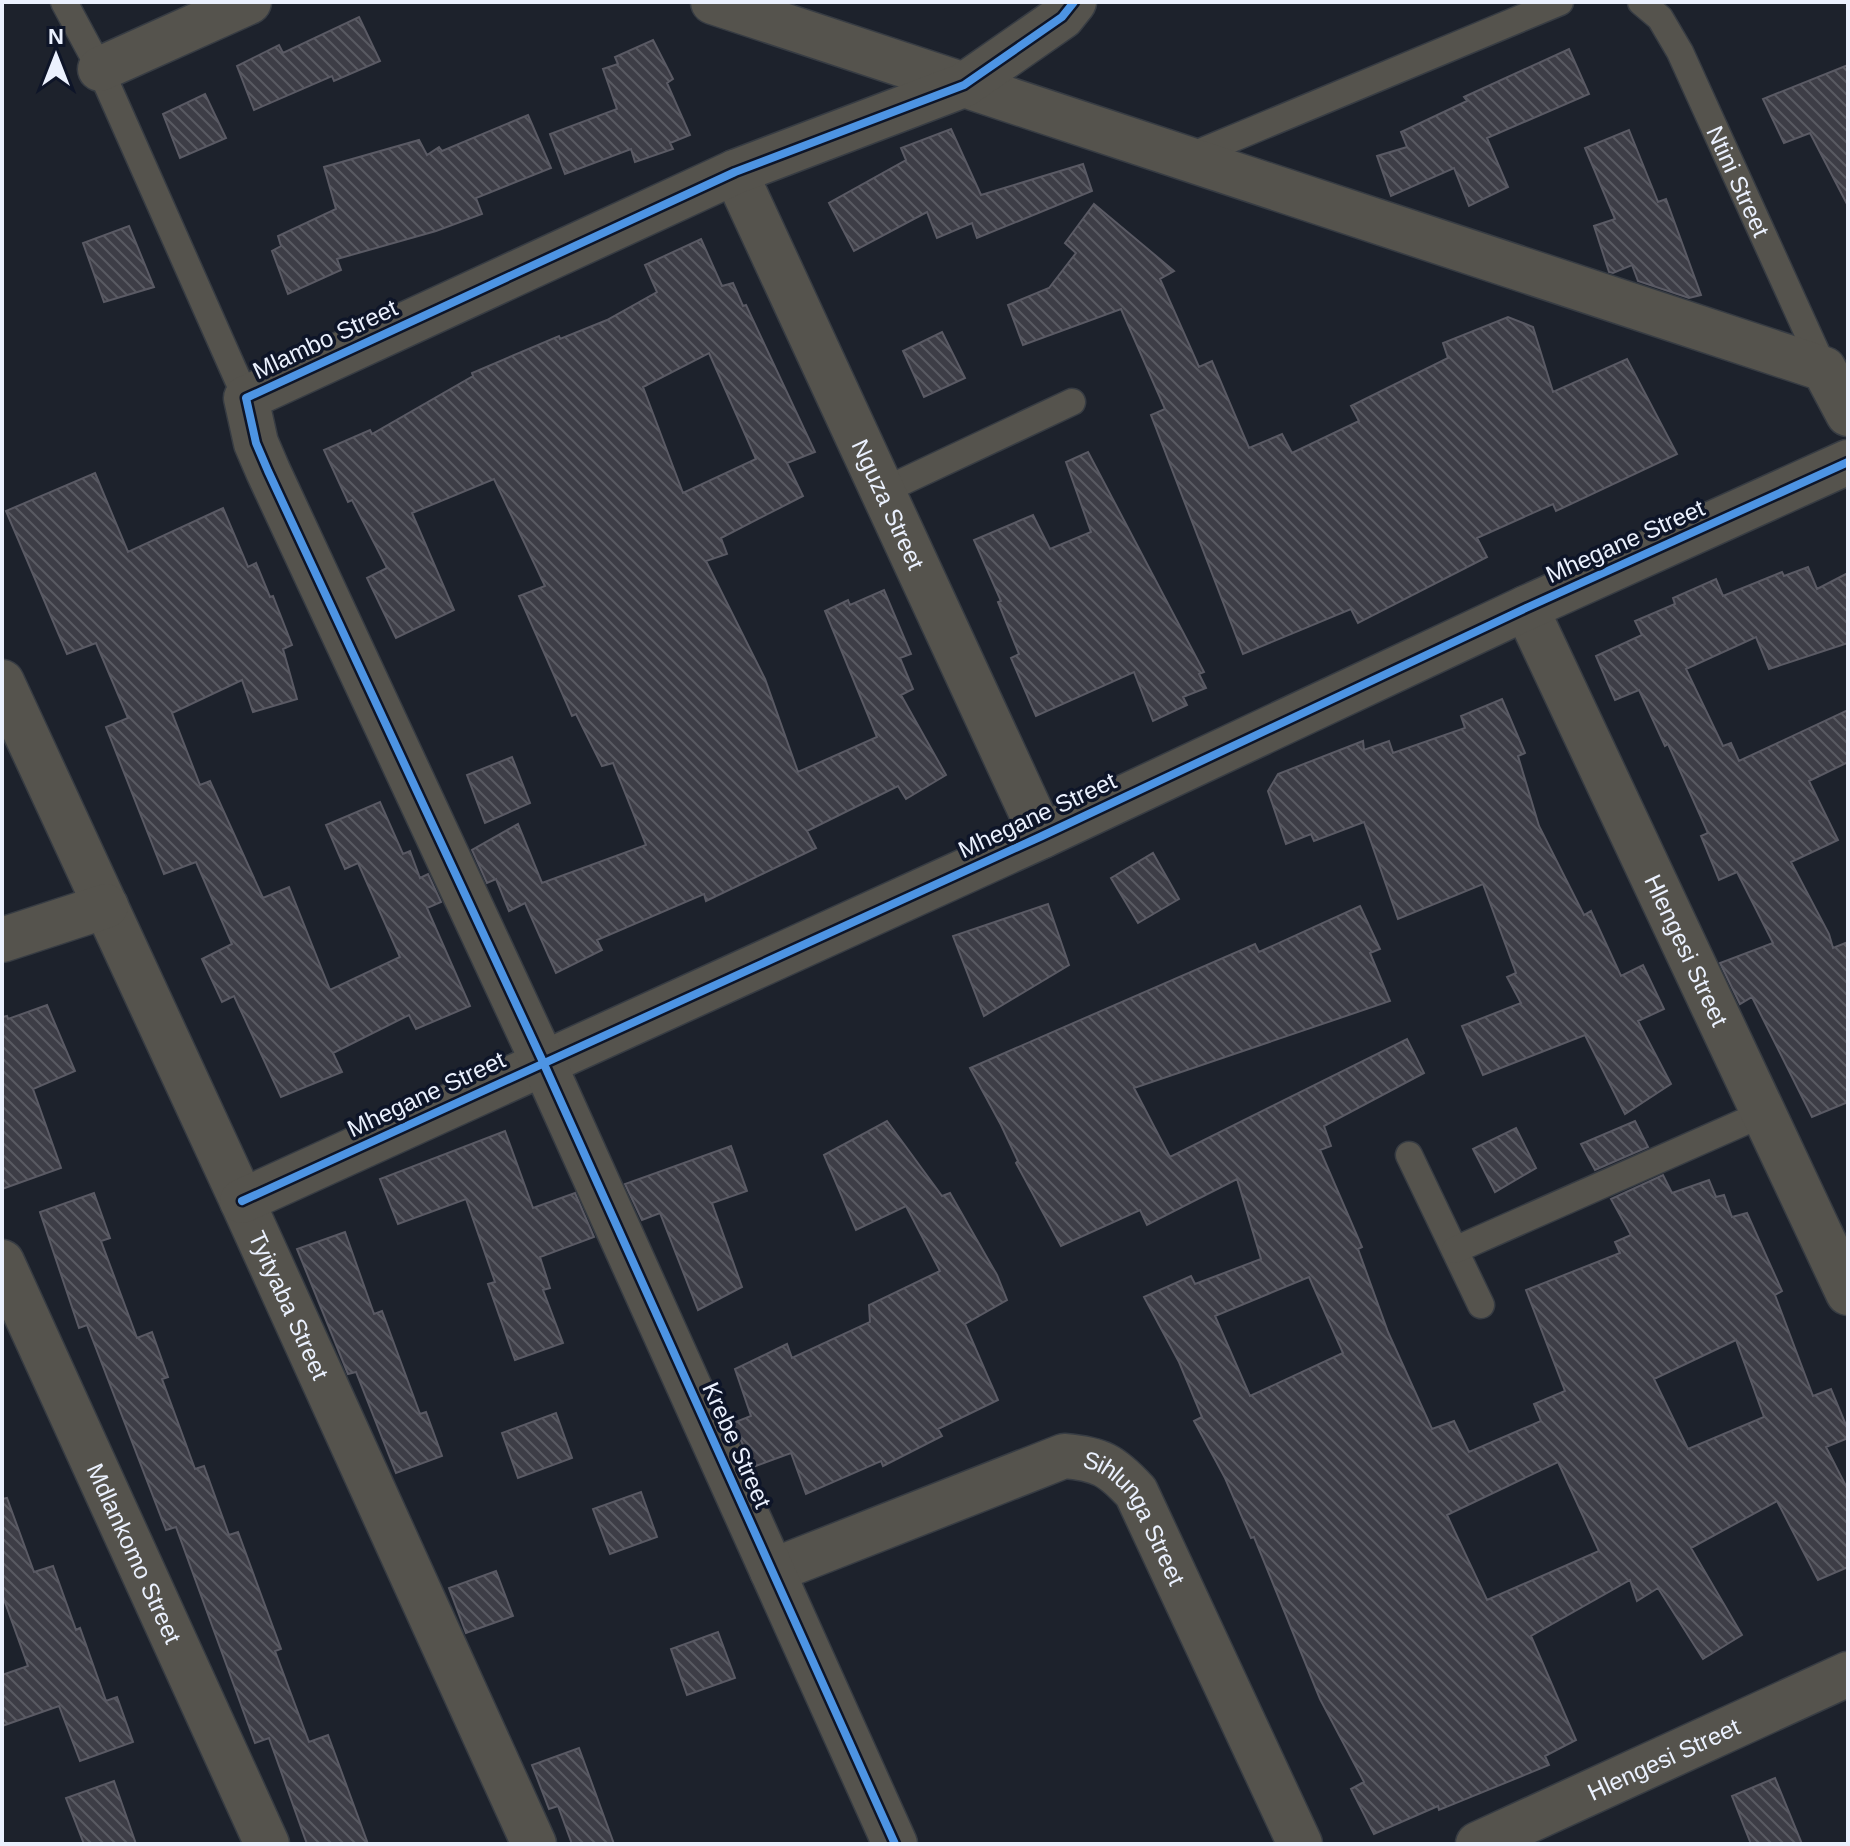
<svg xmlns="http://www.w3.org/2000/svg" width="1850" height="1846" viewBox="0 0 1850 1846" font-family="Arial,sans-serif">
<style>
.building{fill:url(#building-back-hatch);stroke:#5a5a64;stroke-width:2;fill-rule:evenodd}
.lines{fill:none;stroke-linecap:round;stroke-linejoin:round}
.lane-casing{stroke:#373c43;stroke-width:29}
.street-casing{stroke:#373c43;stroke-width:47}
.lane{stroke:#55534d;stroke-width:26}
.street{stroke:#55534d;stroke-width:44}
.cycleway-casing{stroke:#0e1528;stroke-width:13}
.cycleway{stroke:#4d94e3;stroke-width:8}
.labels{text-anchor:middle;dominant-baseline:central;stroke-width:7;stroke-linejoin:round;paint-order:stroke}
.street-label{font-size:24px;fill:#ebf1fe;stroke:#0e1528}
</style>
<defs>
<pattern id="building-back-hatch" width="6" height="6" patternUnits="userSpaceOnUse" patternTransform="scale(2)"><rect width="6" height="6" fill="#3d3d46"/><path d="M-1 5l2 2M0 0l6 6M5-1l2 2" fill="none" stroke="#595a62"/></pattern>
</defs>
<rect width="100%" height="100%" fill="#1d222c"/>
<!-- building -->
<path class="building" d="M359 17 380 61 334 81 332 76 254 110 237 66 279 45 283 53Z
M653 40 673 79 667 83 690 135 670 143 673 149 635 162 631 149 565 174 550 134 617 109 603 69 618 64 615 57Z
M1569 49 1589 94 1487 138 1508 187 1469 206 1454 168 1391 196 1377 156 1407 147 1401 132 1467 101 1464 97Z
M1848 65V206L1810 133 1784 143 1763 99Z
M205 94 226 138 180 158 163 114Z
M528 115 551 168 476 198 482 214 436 231 337 259 341 270 288 294 272 251 281 246 278 236 336 209 324 167 419 140 427 155 439 147 442 151Z
M951 129 981 195 1083 164 1092 191 977 238 972 223 937 238 927 212 854 251 829 203 906 160 901 148Z
M1629 130 1658 202 1666 199 1701 295 1689 298 1638 281 1632 265 1613 273 1609 272 1594 226 1615 219 1585 148Z
M1094 204 1174 271 1160 279 1199 367 1212 361 1249 448 1282 434 1292 453 1359 421 1351 406 1448 358 1443 343 1508 317 1533 327 1553 392 1627 359 1677 454 1556 511 1553 504 1477 538 1487 557 1358 623 1351 609 1243 654 1151 415 1165 409 1121 309 1023 345 1008 305 1049 288 1076 253 1065 243Z
M129 226 154 287 104 302 83 243Z
M701 239 722 286 733 283 743 306 746 305 815 452 787 463 803 496 721 538 727 554 706 561 765 679 798 772 877 737 825 611 848 600 850 605 884 590 911 654 900 658 913 689 901 695 946 775 906 799 898 786 807 831 816 848 706 901 704 894 597 940 602 950 556 973 525 903 509 911 496 879 487 883 472 850 518 824 542 883 646 845 613 763 602 766 576 714 572 716 519 596 545 586 494 479 412 513 454 610 396 638 367 578 387 568 352 500 348 502 324 450 370 430 372 434 473 376 472 373 559 336 560 339 607 320 657 292 645 265ZM709 353 756 459 683 493 643 387Z
M942 332 965 378 924 397 903 351Z
M1088 452 1204 672 1199 674 1206 688 1183 697 1187 705 1153 721 1134 672 1036 716 1011 658 1019 654 998 602 1001 601 974 540 1033 515 1050 549 1091 532 1066 462Z
M95 473 128 552 223 508 248 567 256 563 270 597 273 596 292 645 283 649 297 699 253 712 242 680 172 713 200 785 210 781 263 898 289 887 330 990 400 957 358 863 345 869 326 825 380 802 403 854 410 851 420 878 428 874 441 902 427 908 470 1006 416 1029 409 1015 333 1053 342 1072 281 1097 234 996 222 1002 202 959 232 944 196 862 164 874 106 727 128 718 96 643 67 654 6 511Z
M1808 567 1817 589 1848 573V643L1769 669 1756 637 1686 669 1723 746 1731 743 1739 761 1848 710V762L1809 781 1838 840 1791 862 1829 934 1833 948 1848 942V1102L1812 1117 1752 997 1740 1004 1720 963 1773 943 1737 872 1719 880 1701 836 1708 833 1668 744 1665 746 1639 690 1615 700 1596 656 1642 635 1635 621 1675 604 1673 598 1716 579 1723 596 1782 572 1784 576Z
M1502 699 1525 753 1518 756 1539 826 1584 915 1591 911 1621 976 1643 965 1664 1009 1638 1021 1671 1084 1625 1114 1585 1035 1483 1075 1462 1026 1521 1003 1507 977 1516 973 1483 884 1398 919 1364 822 1314 841 1311 834 1286 844 1268 791 1278 774 1363 741 1364 750 1389 741 1393 753 1465 728 1461 716Z
M512 757 530 803 485 823 467 775Z
M1153 853 1179 899 1138 923 1111 878Z
M1048 904 1069 965 984 1016 953 936Z
M1360 906 1380 949 1370 953 1390 1001 1134 1088 1170 1157 1407 1039 1424 1073 1324 1126 1331 1146 1320 1150 1362 1247 1358 1249 1388 1332 1432 1429 1454 1421 1469 1452 1541 1421 1534 1404 1565 1391 1526 1290 1620 1253 1615 1242 1631 1235 1611 1199 1663 1175 1672 1193 1709 1180 1716 1197 1724 1195 1732 1217 1747 1213 1782 1291 1775 1295 1813 1396 1831 1389 1848 1430V1438L1826 1447 1848 1490V1567L1818 1580 1777 1501 1691 1548 1742 1635 1703 1659 1658 1588 1637 1601 1630 1580 1531 1636 1576 1740 1545 1756 1549 1765 1439 1810 1438 1806 1374 1834 1351 1789 1364 1782 1320 1699 1254 1537 1251 1538 1225 1478 1194 1421 1202 1417 1179 1362 1144 1297 1191 1276 1195 1284 1261 1259 1237 1179 1147 1225 1140 1210 1061 1246 1016 1163 1018 1161 1001 1125 970 1068 1255 944 1259 952ZM1309 1277 1343 1353 1250 1396 1215 1316ZM1736 1340 1764 1417 1688 1449 1654 1379ZM1558 1462 1599 1551 1487 1600 1447 1515Z
M47 1005 75 1071 33 1089 61 1168 2 1189V1017L7 1016 8 1019Z
M887 1121 942 1196 950 1193 997 1275 1007 1300 965 1324 998 1400 938 1429 942 1436 883 1466 881 1461 806 1494 791 1453 753 1467 733 1423 751 1416 735 1369 787 1344 792 1358 870 1322 869 1305 940 1271 906 1206 856 1230 824 1155Z
M1635 1121 1648 1147 1595 1170 1581 1144Z
M1516 1128 1536 1168 1495 1192 1473 1149Z
M505 1131 533 1208 575 1193 594 1237 540 1257 550 1288 543 1290 563 1343 515 1360 488 1284 495 1282 466 1199 398 1224 380 1179Z
M731 1146 747 1191 712 1203 742 1287 698 1310 660 1213 642 1220 625 1184Z
M94 1193 110 1238 101 1241 137 1338 152 1332 168 1377 162 1379 195 1469 204 1466 229 1535 238 1532 281 1649 275 1651 309 1742 328 1735 368 1844H307L269 1738 255 1743 176 1527 166 1530 87 1325 79 1328 40 1212Z
M345 1232 374 1314 382 1311 420 1414 426 1412 442 1456 396 1473 356 1372 348 1374 297 1249Z
M556 1413 572 1458 518 1478 502 1433Z
M641 1492 657 1537 610 1554 593 1509Z
M7 1498 34 1572 53 1566 76 1630 80 1628 106 1701 117 1697 133 1742 80 1761 59 1706 2 1726V1675L28 1666 2 1594V1499Z
M496 1571 513 1616 466 1633 449 1588Z
M718 1632 735 1678 687 1695 671 1649Z
M579 1748 614 1844H572L558 1806 549 1809 532 1765Z
M1775 1778 1802 1844H1751L1732 1796Z
M114 1781 136 1844H84L66 1798Z"/>
<g class="lines">
<!-- lane casing -->
<g class="lane-casing">
<g id="lane">
<path d="M64 2 100 69 246 398"/>
<path id="s1" d="M1641 2 1660 18 1680 52 1824 369"/>
<path d="M1186 158 1560 2"/>
<path d="M883 491 1072 402"/>
<path d="M1409 1155 1481 1305"/>
<path d="M1455 1250 1762 1114"/>
</g>
</g>
<!-- street casing -->
<g class="street-casing">
<g id="street">
<path d="M713 2 1824 369 1848 414"/>
<path d="M100 69 249 2"/>
<path id="s2" d="M735 172 1042 836"/>
<path id="s3" d="M1526 608 1848 1293"/>
<path id="s4" d="M2 682 242 1201 534 1844"/>
<path d="M2 940 106 906"/>
<path d="M242 1201 1042 836 1526 608 1848 462"/>
<path id="s5" d="M2 1262 267 1844"/>
<path id="s6" d="M772 1571 1064 1456C1100 1459 1111 1465 1136 1492L1300 1844"/>
<path d="M895 1844 543 1062 268 471 256 443 246 398 735 172 964 85 1062 17 1074 2"/>
<path id="s7" d="M1478 1844 1848 1674"/>
</g>
</g>
<!-- lane -->
<use href="#lane" class="lane"/>
<!-- street -->
<use href="#street" class="street"/>
<!-- cycleway casing -->
<g class="cycleway-casing">
<path id="cycleway" d="M242 1201 1042 836 1526 608 1848 462
M895 1844 543 1062 268 471 256 443 246 398 735 172 964 85 1062 17 1074 2"/>
</g>
<!-- cycleway -->
<use href="#cycleway" class="cycleway"/>
</g>
<g class="labels">
<!-- street labels -->
<g class="street-label">
<text stroke="none"><textPath href="#s1" startOffset="206">Ntini Street</textPath></text>
<text transform="translate(325 339) rotate(-25)">Mlambo Street</text>
<text stroke="none"><textPath href="#s2" startOffset="366">Nguza Street</textPath></text>
<text transform="translate(1625 541) rotate(-24)">Mhegane Street</text>
<text transform="translate(1037 815) rotate(-25)">Mhegane Street</text>
<text stroke="none"><textPath href="#s3" startOffset="378">Hlengesi Street</textPath></text>
<text transform="translate(426 1094) rotate(-25)">Mhegane Street</text>
<text stroke="none"><textPath href="#s4" startOffset="686">Tyityaba Street</textPath></text>
<text transform="translate(737 1445) rotate(66)">Krebe Street</text>
<text stroke="none"><textPath href="#s6" startOffset="416">Sihlunga Street</textPath></text>
<text stroke="none"><textPath href="#s5" startOffset="320">Mdlankomo Street</textPath></text>
<text stroke="none"><textPath href="#s7" startOffset="204">Hlengesi Street</textPath></text>
</g>
</g>
<!-- border -->
<rect width="1850" height="1846" fill="none" stroke="#ebf1fe" stroke-width="8"/>
<!-- north arrow -->
<g transform="translate(56 56)" stroke="#0e1528" stroke-width="6" paint-order="stroke">
<path d="M0-6L14 30L0 20L-14 30Z" fill="#ebf1fe"/>
<text y="-12" font-size="22" font-weight="bold" text-anchor="middle" fill="#ebf1fe">N</text>
</g>
</svg>
